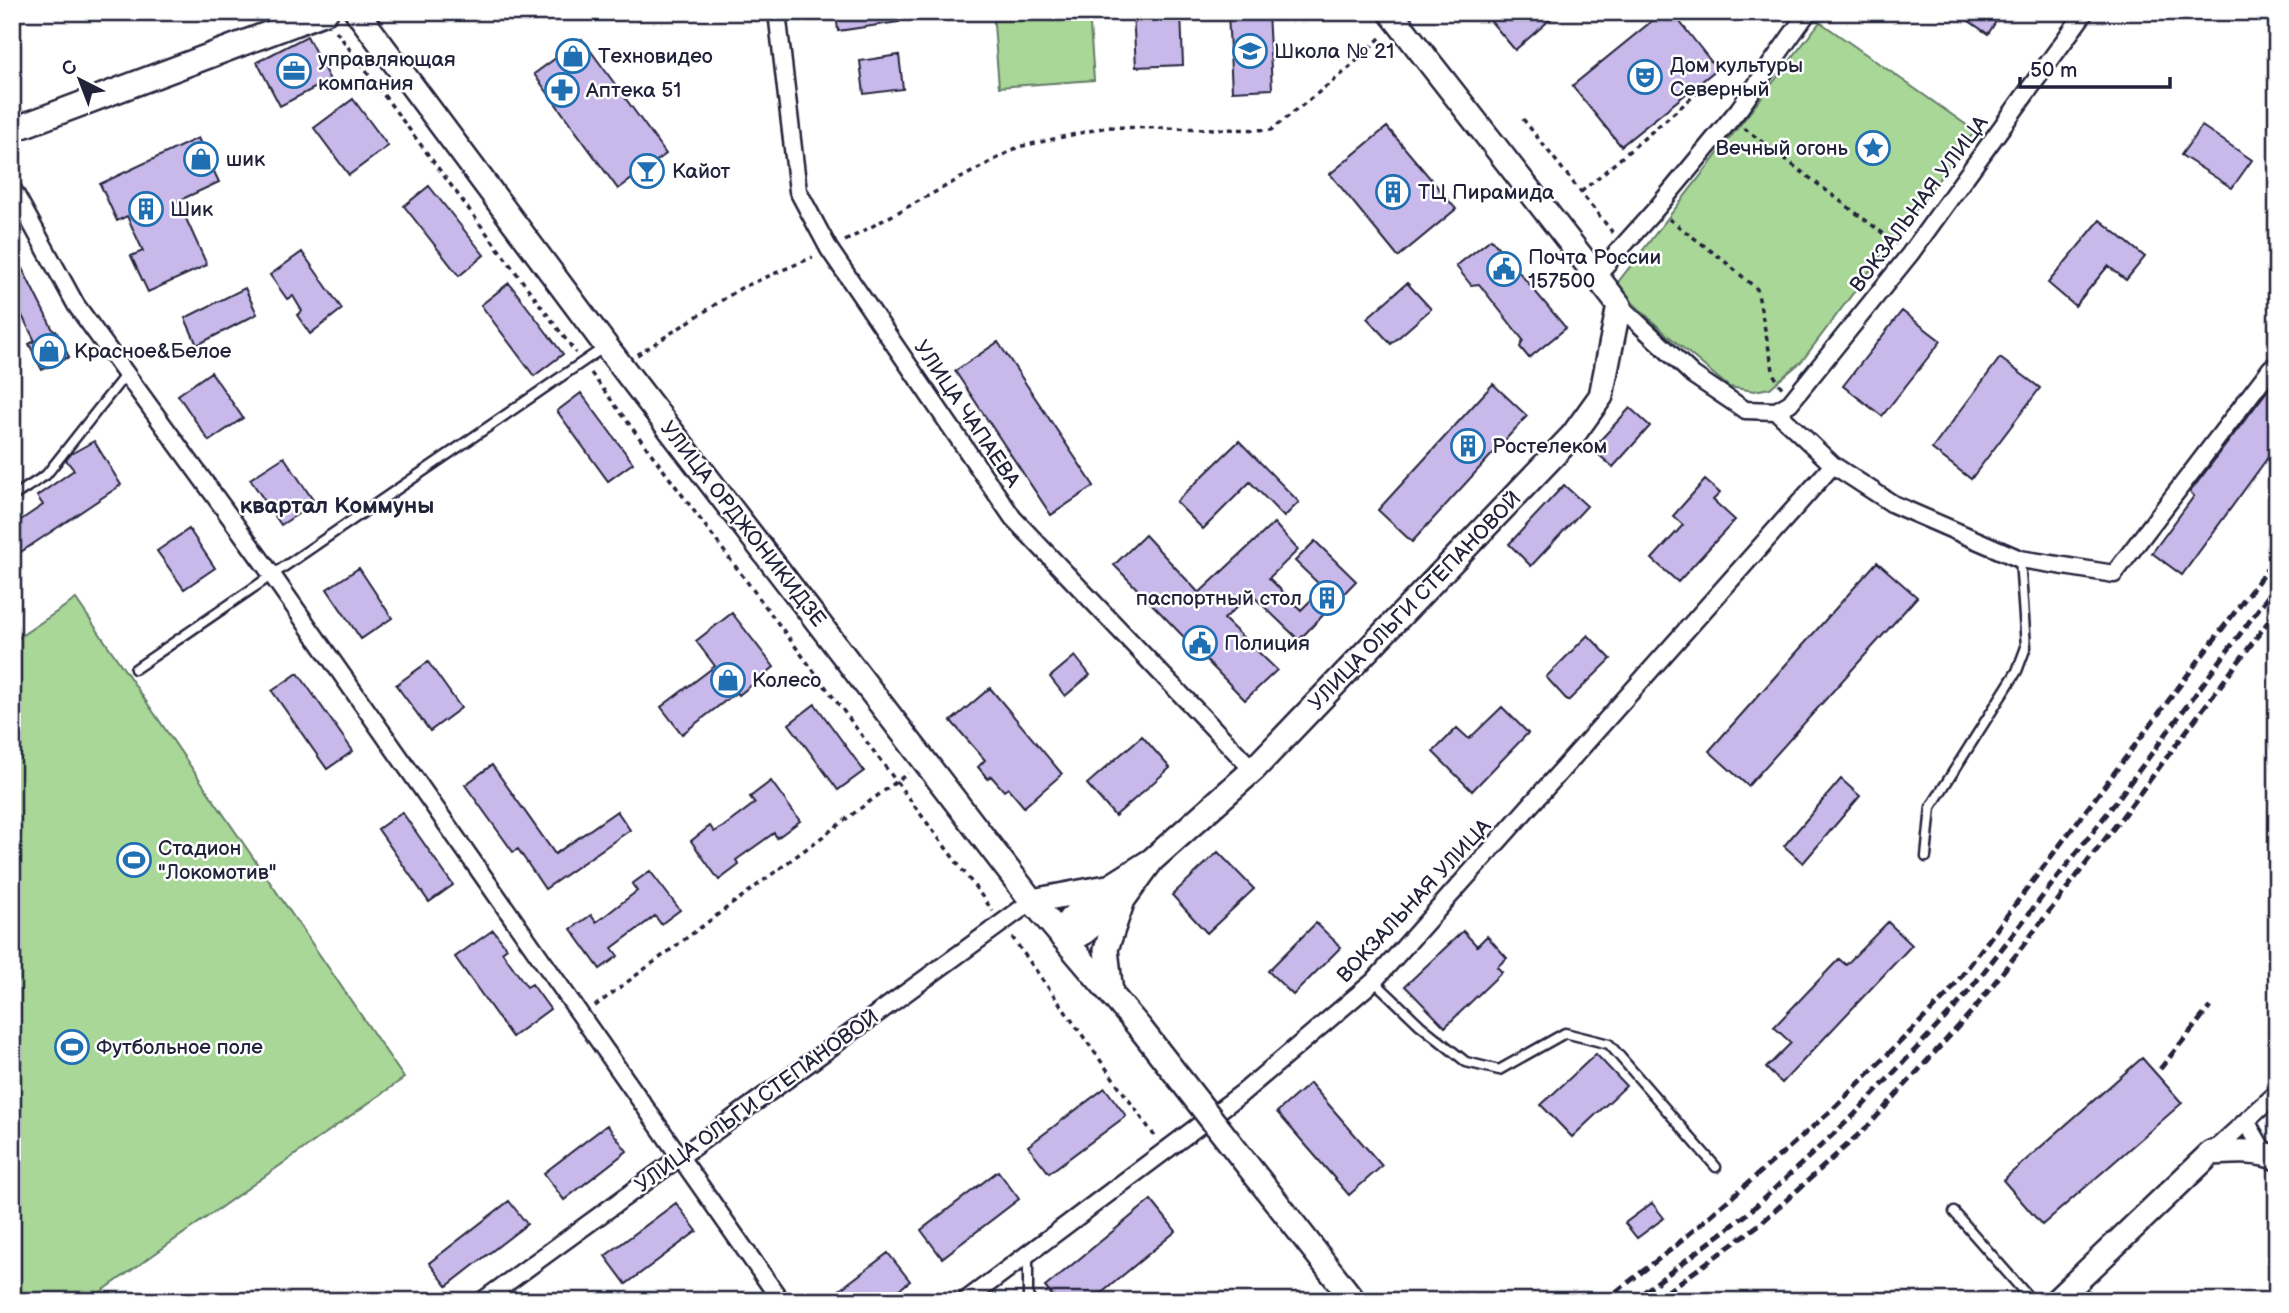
<svg xmlns="http://www.w3.org/2000/svg" width="2289" height="1313" viewBox="0 0 2289 1313" font-family="'Balsamiq Sans',sans-serif">
<style>
.green{fill:#a8d798;stroke:#657c6a;stroke-width:2}
.building{fill:#c9b9ea;stroke:#22223b;stroke-width:2}
.lines{fill:none;stroke-linecap:round;stroke-linejoin:round}
.lane-casing{stroke:#22223b;stroke-width:13}
.street-casing{stroke:#22223b;stroke-width:21}
.secondary-casing{stroke:#22223b;stroke-width:28}
.path{stroke:#22223b;stroke-width:3.5;stroke-dasharray:5 5;stroke-linecap:butt}
.lane{stroke:#fff;stroke-width:8}
.street{stroke:#fff;stroke-width:16}
.secondary{stroke:#fff;stroke-width:23}
.rail{stroke:#22223b;stroke-width:5;stroke-dasharray:10 5;stroke-linecap:butt}
.secondary-bridge-casing{stroke:#22223b;stroke-width:28;stroke-linecap:butt}
.secondary-bridge{stroke:#fff;stroke-width:23}
.labels{text-anchor:middle;dominant-baseline:central;stroke-width:5;stroke-linejoin:round;paint-order:stroke}
.poi-label{font-size:21px;fill:#22223b;stroke:#fff;text-anchor:start}
.street-label{font-size:21px;fill:#22223b;stroke:#fff}
.neighbourhood-label{font-size:23px;font-weight:bold;fill:#22223b;stroke:#fff}
</style>
<rect width="100%" height="100%" fill="#fff"/>
<filter id="ink" filterUnits="userSpaceOnUse"><feTurbulence type="fractalNoise" baseFrequency=".0143" numOctaves="2"/><feDisplacementMap in="SourceGraphic" scale="14" xChannelSelector="R" yChannelSelector="G"/><feConvolveMatrix kernelMatrix="1 2 1 2 8 2 1 2 1" color-interpolation-filters="sRGB"/></filter>
<g filter="url(#ink)">
<!-- green -->
<path class="green" d="M993 12H1089L1094 80 999 87Z
M1820 22 1975 131 1802 361 1770 388 1754 391 1729 387 1665 333 1615 286Z
M76 599 404 1078 88 1301H12V642Z"/>
<!-- building -->
<path class="building" d="M836 12H898L899 22 838 31Z
M1133 12H1181L1183 65 1136 67Z
M1228 12H1268L1272 89 1232 91Z
M1483 12H1559L1515 50Z
M1663 12H1672L1717 69 1621 146 1572 86Z
M1956 12H2002L1988 34Z
M307 36 330 80 280 106 257 62Z
M582 39 666 154 618 189 534 74Z
M899 55 903 89 864 94 860 61Z
M353 99 388 146 349 175 314 128Z
M2202 126 2252 160 2232 188 2181 155Z
M1387 127 1456 209 1398 257 1330 174Z
M198 138 219 182 178 201 207 265 148 292 131 256 143 251 127 216 117 221 100 184Z
M429 186 484 255 459 276 404 206Z
M2100 220 2145 257 2126 280 2108 266 2075 306 2048 283Z
M1491 239 1566 328 1529 358 1520 347 1523 340 1479 284 1471 285 1456 266Z
M12 248 54 332 56 331 69 357 42 370 29 344 35 341 12 296Z
M302 252 342 309 310 334 297 315 302 311 293 296 287 299 270 275Z
M509 283 563 354 534 376 481 305Z
M1407 283 1431 309 1391 344 1367 318Z
M245 288 257 314 197 345 185 318Z
M1902 311 1941 341 1882 416 1843 386Z
M998 342 1094 486 1051 515 955 371Z
M2000 358 2040 388 1971 479 1932 449Z
M211 372 243 418 209 441 178 395Z
M2277 378V445L2182 575 2152 553 2194 496 2190 492Z
M1493 384 1527 416 1412 542 1378 510Z
M581 393 633 463 608 481 557 411Z
M1630 408 1650 426 1613 467 1592 449Z
M94 441 121 485 12 558V526L43 505 37 496 74 470 66 460 71 454Z
M1239 441 1299 502 1284 517 1250 482 1203 529 1176 502Z
M284 457 315 503 281 525 250 479Z
M1705 480 1720 493 1713 500 1735 520 1678 582 1652 559 1683 525 1673 516Z
M1564 485 1587 506 1531 566 1509 544Z
M1274 523 1298 550 1269 578 1301 610 1323 588 1295 561 1315 541 1356 581 1299 640 1251 594 1224 619 1277 670 1245 700 1114 565 1145 535 1199 593Z
M189 529 215 568 184 589 157 551Z
M1877 562 1917 597 1748 786 1709 751Z
M359 568 392 618 361 639 327 589Z
M732 613 774 667 739 695 737 692 682 734 661 707 715 666 696 641Z
M1588 635 1611 659 1568 701 1546 677Z
M1075 656 1090 675 1065 696 1050 677Z
M428 662 461 708 430 731 396 685Z
M298 673 353 751 327 769 272 691Z
M990 688 1062 774 1024 807 1008 788 1004 791 991 776 988 779 978 767 985 760 951 721Z
M815 704 864 771 838 790 789 724Z
M1502 707 1528 733 1472 791 1433 752 1457 728 1469 739Z
M1142 736 1170 768 1115 816 1087 784Z
M492 765 555 854 617 811 630 830 545 889 518 849 513 852 465 785Z
M1841 779 1860 796 1803 863 1784 846Z
M771 781 800 821 777 838 774 833 736 860 739 865 719 880 691 841 710 826 714 832 723 827 755 803 750 797Z
M402 812 453 885 429 902 378 829Z
M1218 852 1254 889 1207 933 1172 895Z
M650 871 680 910 661 924 655 916 612 948 618 956 600 969 571 929 591 915 596 922 606 915 637 891 632 884Z
M1888 922 1912 945 1782 1083 1766 1068 1791 1043 1774 1027 1839 959 1846 965Z
M1316 923 1341 947 1293 995 1268 971Z
M493 930 507 948 502 952 527 987 532 984 550 1009 512 1037 455 957Z
M1463 931 1477 946 1487 936 1507 958 1497 967 1502 972 1445 1027 1405 986Z
M1596 1054 1626 1086 1572 1137 1541 1105Z
M2142 1058 2182 1103 2042 1225 2003 1180Z
M1310 1083 1382 1166 1349 1195 1277 1112Z
M1105 1088 1126 1116 1049 1173 1028 1146Z
M607 1125 627 1151 564 1200 544 1173Z
M998 1171 1019 1199 942 1258 921 1230Z
M1151 1200 1176 1231 1092 1301H1057L1045 1287Z
M509 1201 527 1224 447 1286 429 1263Z
M676 1203 697 1231 626 1284 605 1256Z
M1652 1203 1664 1218 1637 1238 1625 1223Z
M888 1253 910 1281 885 1301H825Z"/>
<g class="lines">
<!-- lane casing -->
<g class="lane-casing">
<path id="lane" d="M12 497 46 475 126 374
M135 669 603 348
M1926 857 1931 807 2017 671 2026 647 2020 559
M1374 981 1420 1025 1466 1062 1499 1070 1565 1033 1609 1044 1716 1167
M1954 1212 2032 1301
M1028 1255V1296L1031 1301"/>
</g>
<!-- street casing -->
<g class="street-casing">
<path id="street" d="M777 12 798 191 829 249 1013 518 1253 770
M12 188 76 305 272 575 781 1301
M1595 277 1656 209 1739 109 1808 12
M1619 305 1693 375 1745 410 1776 411 1833 465 1893 504 2020 559 2114 574 2271 368
M1776 411 1790 403 1910 254 2085 12
M2246 1121 2264 1152
M2211 1153 2277 1093
M482 1301 1032 901
M965 1301 1241 1094 1374 981 1833 465"/>
</g>
<!-- secondary casing -->
<g class="secondary-casing">
<path id="secondary" d="M357 12 606 346 1032 901 1140 1028
M12 130 326 12
M1152 860 1123 900 1082 934 1062 937 1070 919 1111 886 1152 860 1253 770 1573 435 1601 396 1619 305 1390 12
M1032 901 1107 887
M1111 993 1106 949 1123 900
M2056 1301 2211 1153C2234 1152 2255 1149 2277 1158"/>
</g>
<!-- path -->
<path class="path" d="M336 31 576 353
M1523 119 1613 233
M1744 128 1897 244
M1581 192 1702 89
M1669 219 1722 259 1757 289 1774 375 1782 388
M845 241 1018 147 1107 127 1271 130 1347 70 1382 36
M637 355 741 288 813 257
M591 373 993 911
M1012 937 1156 1138
M595 1006 908 773"/>
<!-- lane -->
<use href="#lane" class="lane"/>
<!-- street -->
<use href="#street" class="street"/>
<!-- secondary -->
<use href="#secondary" class="secondary"/>
<!-- rail -->
<path class="rail" d="M2160 1069 2210 1007
M1604 1301 1673 1248 1831 1111 1948 994 2277 556
M1632 1301 1746 1215 1854 1115 1961 1001 2109 811 2277 584
M1654 1301 1760 1224 1868 1126 1975 1008 2119 821 2277 610"/>
<!-- secondary-bridge casing -->
<g class="secondary-bridge-casing">
<path id="secondary-bridge" d="M1140 1028 1354 1301"/>
</g>
<!-- secondary-bridge -->
<use href="#secondary-bridge" class="secondary-bridge"/>
</g>
</g>
<!-- icons -->
<defs>
<g id="school-ring" transform="scale(1.75)"><circle r="9.5" fill="#fff" stroke="#1f6fb2" stroke-width="1.5"/><path d="M0-5L7-2L0 1L-7-2ZM-4 1L0 2.5L4 1V4Q0 6-4 4Z" fill="#1f6fb2"/></g>
<g id="shop-ring" transform="scale(1.75)"><circle r="9.5" fill="#fff" stroke="#1f6fb2" stroke-width="1.5"/><path d="M-5-2.5h2.3a2.7 3.5 0 0 1 5.4 0H5L5.5 6h-11ZM-1.5-2.5h3a1.5 2.3 0 0 0-3 0Z" fill="#1f6fb2"/></g>
<g id="office-ring" transform="scale(1.75)"><circle r="9.5" fill="#fff" stroke="#1f6fb2" stroke-width="1.5"/><path d="M-6-3h4V-5.5h4V-3h4V5H-6ZM-1-4.5V-3h2v-1.5ZM-6 0V1H6V0Z" fill="#1f6fb2"/></g>
<g id="theatre-ring" transform="scale(1.75)"><circle r="9.5" fill="#fff" stroke="#1f6fb2" stroke-width="1.5"/><path d="M-5-5.5Q0-4 5-5.5V0Q5 5 0 6Q-5 5-5 0ZM-3.3-2.5H-1v1.5H-3.3ZM1-2.5H3.3v1.5H1ZM-2.8 1Q0 5.5 2.8 1Z" fill="#1f6fb2"/></g>
<g id="pharmacy-ring" transform="scale(1.75)"><circle r="9.5" fill="#fff" stroke="#1f6fb2" stroke-width="1.5"/><path d="M-2-6h4v4h4v4h-4v4h-4v-4h-4v-4h4Z" fill="#1f6fb2"/></g>
<g id="sight-ring" transform="scale(1.75)"><circle r="9.5" fill="#fff" stroke="#1f6fb2" stroke-width="1.5"/><path d="M0-6L1.8-2.2L6-1.7L2.9 1.2L3.7 5.4L0 3.3L-3.7 5.4L-2.9 1.2L-6-1.7L-1.8-2.2Z" fill="#1f6fb2"/></g>
<g id="bar-ring" transform="scale(1.75)"><circle r="9.5" fill="#fff" stroke="#1f6fb2" stroke-width="1.5"/><path d="M-6-5H6L.8 .8V4.5H3.5V6h-7V4.5H-.8V.8Z" fill="#1f6fb2"/></g>
<g id="building-ring" transform="scale(1.75)"><circle r="9.5" fill="#fff" stroke="#1f6fb2" stroke-width="1.5"/><path d="M-4-6H4V6H1V3H-1V6H-4ZM-2.5-4.3h1.7v1.8h-1.7ZM.8-4.3h1.7v1.8H.8ZM-2.5-1h1.7V.8h-1.7ZM.8-1h1.7V.8H.8Z" fill="#1f6fb2"/></g>
<g id="civic-ring" transform="scale(1.75)"><circle r="9.5" fill="#fff" stroke="#1f6fb2" stroke-width="1.5"/><path d="M-.6-6.5H3V-4.5H.6V-3L4-1V1h2V6H-6V1h2V-1L-.6-3ZM-1.2 2.5V6h2.4V2.5Z" fill="#1f6fb2"/></g>
<g id="stadium-ring" transform="scale(1.75)"><circle r="9.5" fill="#fff" stroke="#1f6fb2" stroke-width="1.5"/><path d="M0-5a6.5 5 0 1 0 0 10a6.5 5 0 1 0 0-10ZM-3.5-1.8h7v3.6h-7Z" fill="#1f6fb2"/></g>
</defs>
<g fill-rule="evenodd">
<use href="#school-ring" x="1250" y="51"/>
<use href="#shop-ring" x="573" y="56"/>
<use href="#office-ring" x="294" y="71"/>
<use href="#theatre-ring" x="1645" y="77"/>
<use href="#pharmacy-ring" x="562" y="90"/>
<use href="#sight-ring" x="1873" y="148"/>
<use href="#shop-ring" x="201" y="159"/>
<use href="#bar-ring" x="647" y="171"/>
<use href="#building-ring" x="1393" y="192"/>
<use href="#building-ring" x="146" y="209"/>
<use href="#civic-ring" x="1504" y="269"/>
<use href="#shop-ring" x="49" y="351"/>
<use href="#building-ring" x="1468" y="446"/>
<use href="#building-ring" x="1327" y="598"/>
<use href="#civic-ring" x="1200" y="643"/>
<use href="#shop-ring" x="728" y="680"/>
<use href="#stadium-ring" x="134" y="860"/>
<use href="#stadium-ring" x="72" y="1047"/>
</g>
<g class="labels">
<!-- poi labels -->
<g class="poi-label">
<text x="1274" y="51">Школа № 21</text>
<text x="598" y="56">Tехновидео</text>
<text x="318" y="59">управляющая<tspan x="318" dy="24">компания</tspan></text>
<text x="1670" y="65">Дом культуры<tspan x="1670" dy="24">Северный</tspan></text>
<text x="586" y="90">Аптека 51</text>
<text x="1848" y="148" text-anchor="end">Вечный огонь</text>
<text x="226" y="159">шик</text>
<text x="672" y="171">Кайот</text>
<text x="1418" y="192">ТЦ Пирамида</text>
<text x="170" y="209">Шик</text>
<text x="1528" y="257">Почта России<tspan x="1528" dy="24">157500</tspan></text>
<text x="74" y="351">Красное&amp;Белое</text>
<text x="1492" y="446">Ростелеком</text>
<text x="1302" y="598" text-anchor="end">паспортный стол</text>
<text x="1224" y="643">Полиция</text>
<text x="752" y="680">Колесо</text>
<text x="158" y="848">Стадион<tspan x="158" dy="24">"Локомотив"</tspan></text>
<text x="96" y="1047">Футбольное поле</text>
</g>
<!-- street labels -->
<g class="street-label">
<text transform="translate(1919 204) rotate(-53)">ВОКЗАЛЬНАЯ УЛИЦА</text>
<text transform="translate(967 414) rotate(56)">УЛИЦА ЧАПАЕВА</text>
<text transform="translate(743 524) rotate(52)">УЛИЦА ОРДЖОНИКИДЗЕ</text>
<text transform="translate(1415 601) rotate(-46)">УЛИЦА ОЛЬГИ СТЕПАНОВОЙ</text>
<text transform="translate(1414 901) rotate(-47)">ВОКЗАЛЬНАЯ УЛИЦА</text>
<text transform="translate(757 1101) rotate(-36)">УЛИЦА ОЛЬГИ СТЕПАНОВОЙ</text>
</g>
<!-- neighbourhood labels -->
<g class="neighbourhood-label">
<text x="337" y="506">квартал Коммуны</text>
</g>
</g>
<!-- margin -->
<rect width="2289" height="1313" fill="none" stroke="#fff" stroke-width="42"/>
<rect x="21" y="21" width="2247" height="1271" fill="none" stroke="#22223b" stroke-width="2.5" filter="url(#ink)"/>
<!-- north arrow -->
<g transform="translate(80 80) rotate(318)" stroke="#ffffff" stroke-width="5" paint-order="stroke">
<path d="M0-5L12 26L0 18L-12 26Z" fill="#22223b"/>
<text y="-10" font-size="19" font-weight="bold" text-anchor="middle" fill="#22223b">С</text>
</g>
<!-- scale -->
<path d="M2020 77v10h150v-10" fill="none" stroke="#22223b" stroke-width="3.5"/>
<text x="2030" y="77" font-size="21" fill="#22223b" stroke="#ffffff" stroke-width="5" paint-order="stroke">50 m</text>
</svg>
